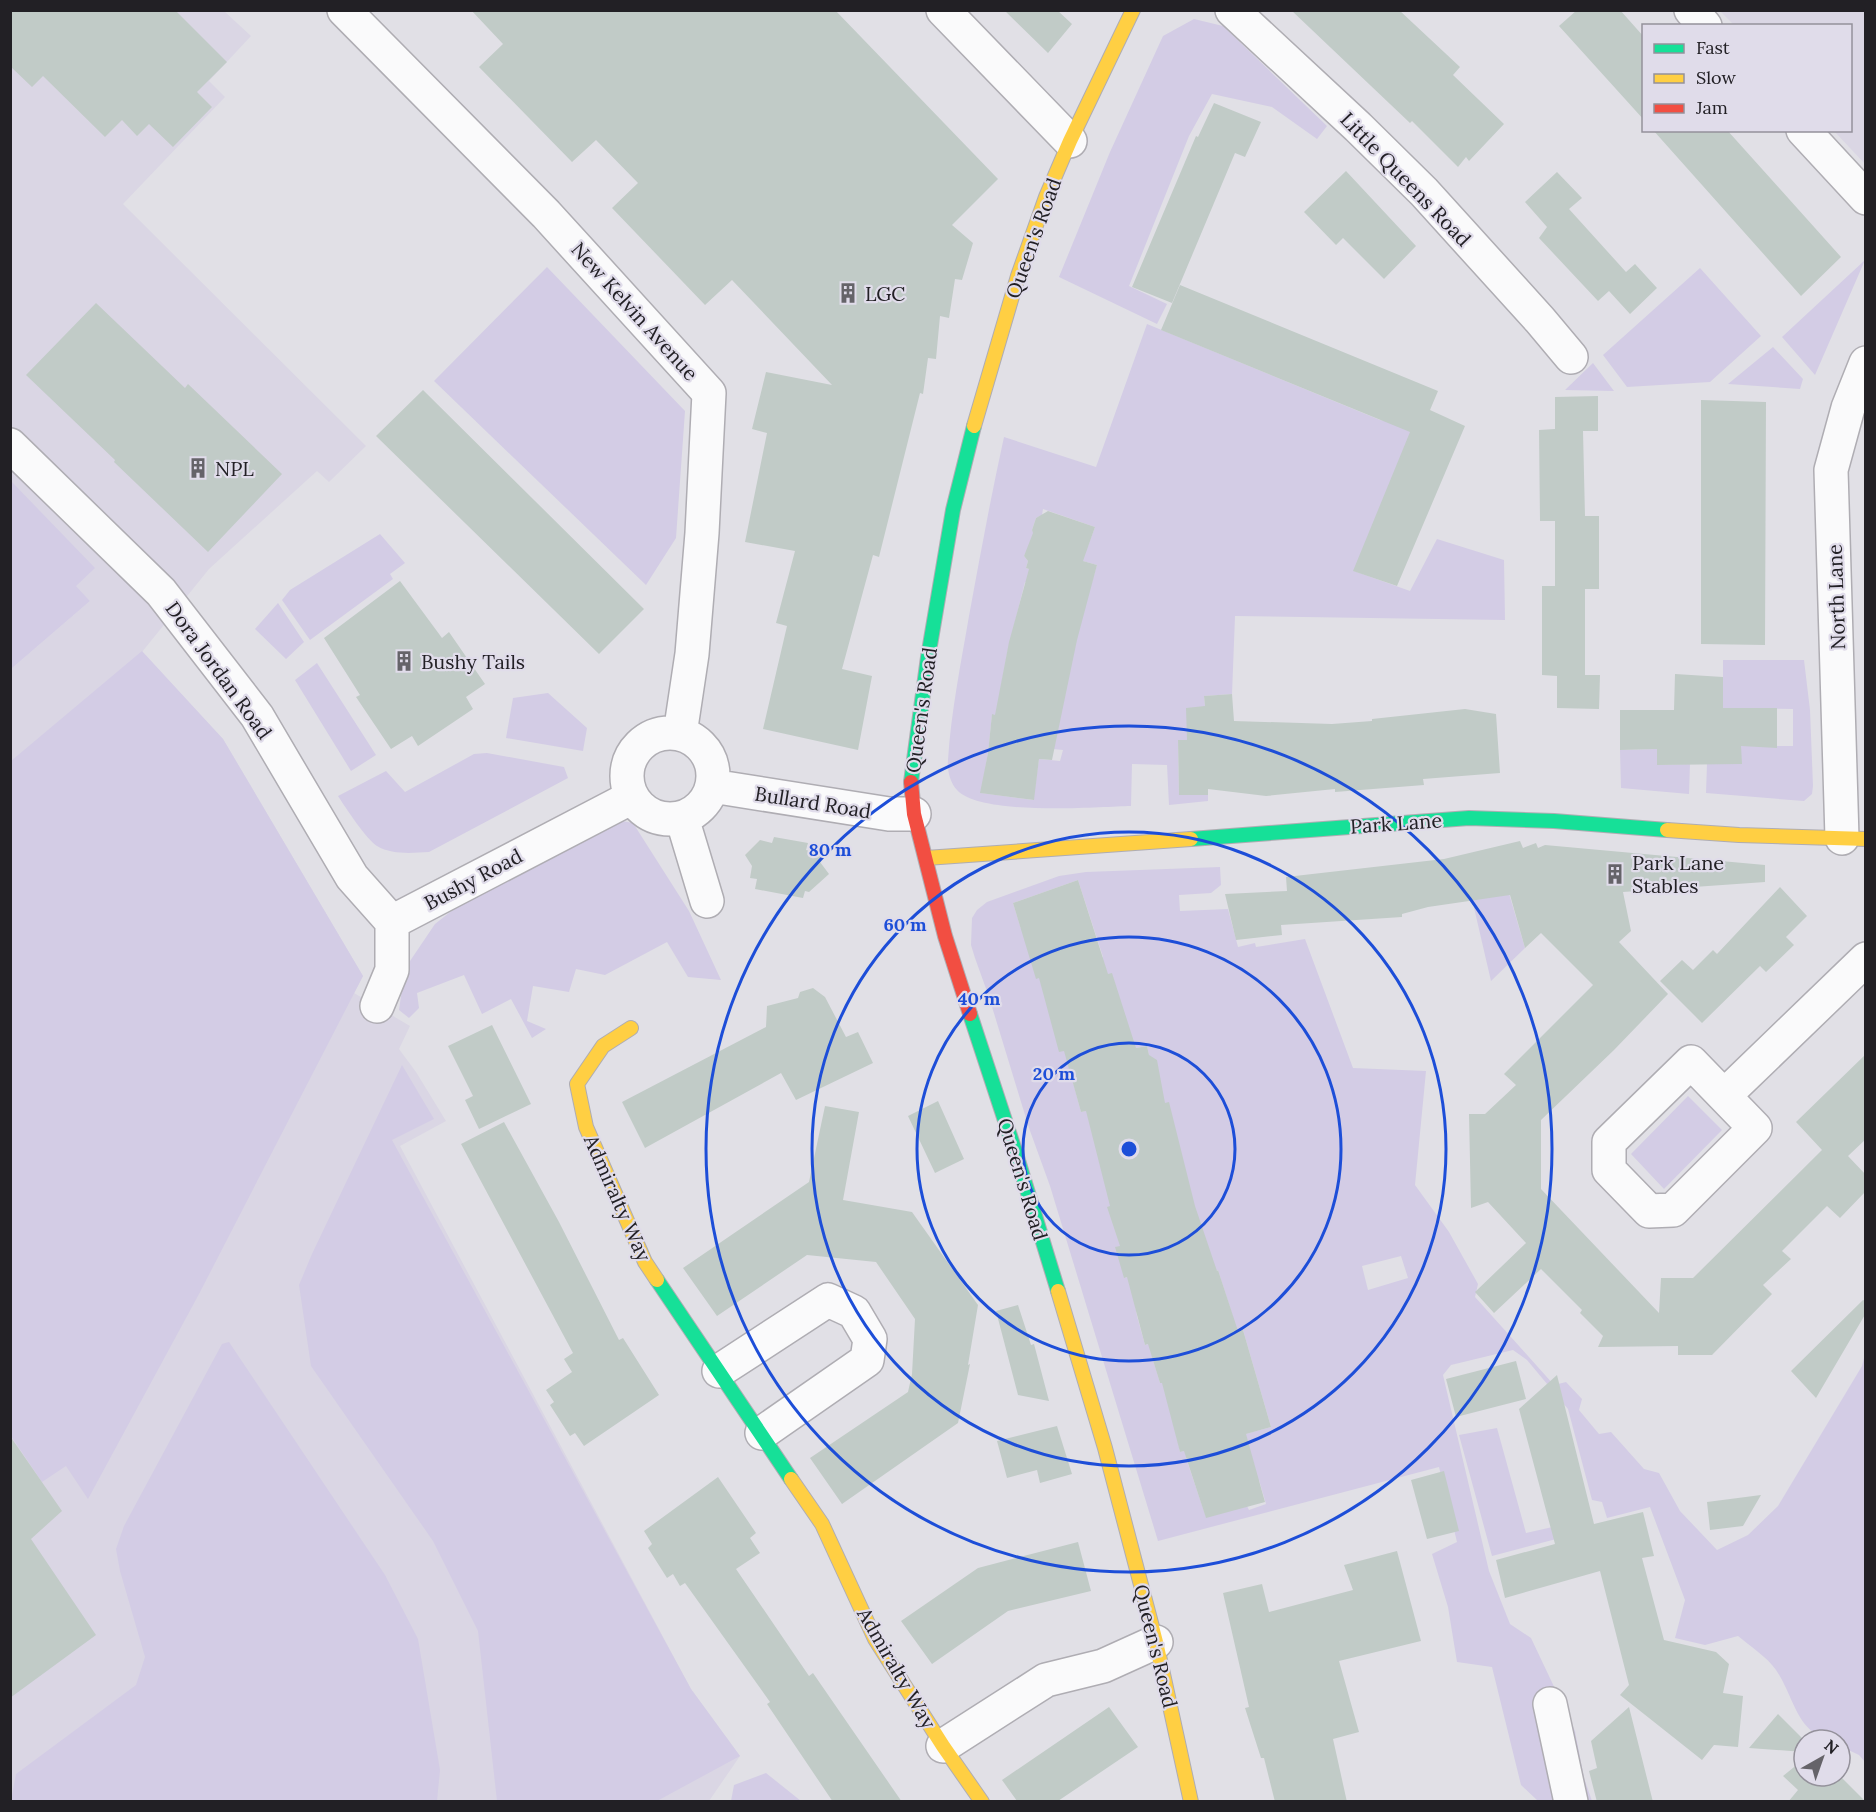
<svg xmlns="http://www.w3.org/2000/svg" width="1876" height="1812" viewBox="0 0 1876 1812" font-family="Lora,serif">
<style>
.built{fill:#dad6e4}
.green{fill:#d3cce5;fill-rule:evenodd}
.building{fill:#c1cbc7}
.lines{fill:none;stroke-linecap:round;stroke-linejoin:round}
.street-casing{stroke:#afadb3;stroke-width:36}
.fast-casing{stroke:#afadb3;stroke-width:16}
.slow-casing{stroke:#afadb3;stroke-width:16}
.jam-casing{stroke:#afadb3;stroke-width:16}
.street{stroke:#fafafb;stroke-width:33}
.fast{stroke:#16e098;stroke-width:14}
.slow{stroke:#ffcf43;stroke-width:14}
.jam{stroke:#f24e42;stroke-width:14}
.ring{fill:none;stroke:#1d4ed8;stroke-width:3}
.labels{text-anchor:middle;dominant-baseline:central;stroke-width:4.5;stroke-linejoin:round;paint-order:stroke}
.street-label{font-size:20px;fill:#222025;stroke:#e0dcea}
.poi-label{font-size:20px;fill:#222025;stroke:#e0dcea;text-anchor:start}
.centre{fill:#1d4ed8;stroke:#e0dcea;stroke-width:3}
.ring-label{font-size:18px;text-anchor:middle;font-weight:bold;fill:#1d4ed8;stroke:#e0dcea;stroke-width:4.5;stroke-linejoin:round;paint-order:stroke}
</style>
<rect width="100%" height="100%" fill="#e1e0e6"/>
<!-- built -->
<path class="built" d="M11 11H224L251 36 209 81 225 97 123 204 366 446 329 482 317 471 209 569 142 652 223 739 363 976 354 993 410 1026 399 1049 416 1072 446 1121 400 1146 691 1689 740 1756 709 1801H11V669L90 601 11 518Z
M1720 11H1865V164L1834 131 1850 130V26L1734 25Z"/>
<!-- green -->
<path class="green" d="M1194 19 1223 26 1327 126 1317 139 1272 107 1212 94 1189 136 1129 286 1167 304 1157 324 1059 277 1110 152 1163 36Z
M1865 260 1815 375 1782 337Z
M547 267 685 411 676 538 646 585 434 381Z
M1700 268 1761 336 1710 382 1627 387 1603 355Z
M1147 324 1380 420 1420 427 1354 571 1410 591 1437 539 1504 560 1505 620 1235 616 1232 694 1204 696 1205 706 1187 740H1178L1179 795H1208V801L1169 805 1167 765 1132 764 1131 806C1095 807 981 816 957 790 950 783 947 770 948 760 951 712 961 663 969 616 980 556 991 496 1004 437L1096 467ZM1043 509 1095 527 1088 546 1076 559 1097 565 1090 588 1026 568 1028 561 1024 556 1035 535 1032 530 1036 518 1042 515ZM1025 582 1070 592 997 709 1007 654ZM992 715 1043 721 1053 749 1063 750 1060 761 1039 759 1033 800 981 793 988 753Z
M1773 347 1803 379 1800 389 1728 384Z
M1593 363 1614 391 1565 390Z
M11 481 95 568 76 586 90 601 11 669Z
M380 534 405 563 390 574 393 579 310 640 282 600 290 590Z
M278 603 304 642 286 659 255 629Z
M142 651 223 739 363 976 199 1294 88 1499 66 1466 42 1482 11 1436V761Z
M1723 660H1804L1810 710 1813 786 1812 794 1804 801 1706 793 1707 764H1741V746H1793V709L1723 708Z
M317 663 376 755 351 771 295 680Z
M548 693 587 728 583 751 506 738 513 698Z
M1657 749 1658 765 1690 764 1689 794 1621 788 1620 750Z
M487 753 564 767 568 778 429 852C412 853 392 855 377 846 367 840 345 807 338 796L386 771 405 792 474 754Z
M622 821 633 823 689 911 721 980 688 977 667 942 605 975 576 969 569 992 533 986 527 1021 546 1029 532 1038 511 999 482 1014 464 975 417 993 419 1008 409 1018 399 1010 404 975 410 961 435 924 454 909Z
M1220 867 1221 885 1211 893 1179 895 1180 911 1228 909 1238 947 1255 943 1256 947 1305 939 1353 1068 1426 1071 1415 1185 1449 1232 1478 1284 1475 1297 1554 1385 1566 1382 1582 1399 1579 1410 1599 1434 1611 1432 1644 1469 1659 1473 1680 1511 1717 1550 1748 1535 1778 1506 1862 1366 1865 1354V1762L1859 1755 1840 1746V1740C1797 1740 1796 1699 1776 1670 1767 1657 1750 1646 1738 1636L1705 1645 1675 1638 1685 1600 1650 1507 1607 1518 1602 1502 1592 1500 1568 1409 1527 1360 1513 1350 1451 1365 1443 1375 1489 1571 1510 1624 1531 1638 1575 1731 1584 1778 1592 1801H1538L1521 1785 1492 1667 1457 1662 1448 1607 1432 1554 1457 1542 1439 1467 1158 1541 1050 1186 1029 1128 989 997 975 958 971 945 972 918 977 910 987 902 1059 876 1086 872ZM1078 880 1103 957 1096 960 1021 929 1013 903ZM1147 1046 1149 1055 1144 1098 1081 1112 1067 1060ZM1186 1243 1196 1277 1218 1270 1233 1317 1145 1345 1137 1316 1130 1276 1124 1278ZM1401 1256 1408 1278 1368 1290 1362 1266ZM1243 1330 1271 1427 1180 1452 1165 1382 1160 1383 1152 1356ZM1193 1456 1252 1481 1259 1480 1266 1504 1249 1510 1247 1506 1206 1517 1186 1458Z
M1508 890 1525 948 1491 981 1472 899Z
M402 1065 434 1119 392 1140 691 1689 740 1756 657 1801H497L478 1631 433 1541 311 1366 299 1285 312 1254Z
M1688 1096 1722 1130 1664 1189 1631 1154Z
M229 1342 385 1575 418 1639 440 1770 437 1801H11L16 1774 136 1685 145 1657 120 1571 116 1549 124 1526 222 1344Z
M1497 1428 1526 1533 1557 1526 1560 1538 1492 1556 1459 1435Z
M766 1773 801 1801H731L734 1785Z"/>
<!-- building -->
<path class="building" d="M10 10H175L227 62 197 92 212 107 173 147 149 124 137 136 122 120 105 137 43 76 32 87 10 66Z
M471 10H835L998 179 952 225 973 243 962 280 955 279 949 318 940 316 936 359 928 358 923 394 920 393 879 557 873 555 842 669 872 676 858 750 763 729 787 626 776 623 795 551 745 542 767 433 752 429 766 372 832 385 732 280 705 305 612 208 638 183 596 140 572 162 479 67 503 44Z
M1004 10H1057L1072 24 1048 53Z
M1291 10H1399L1460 67 1453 75 1504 124 1469 161 1466 157 1458 167 1412 121 1410 123Z
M1577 10H1620L1644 37V120L1559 26Z
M1214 103 1261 122 1245 157 1235 153 1172 303 1132 287 1196 136 1198 137Z
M1653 130H1727L1841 257 1801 296Z
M1346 171 1416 246 1384 279 1343 238 1336 245 1304 212Z
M1557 172 1582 198 1569 209 1626 272 1635 264 1657 288 1630 314 1609 291 1598 301 1539 238 1547 227 1525 202Z
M1180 285 1438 391 1430 410 1465 426 1397 586 1353 571 1410 432 1161 330Z
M96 303 185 388 188 384 282 474 208 552 114 462 115 460 26 375Z
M423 390 644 609 599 654 376 436Z
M1598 396V431H1583L1585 516H1599V589H1585V675H1600L1599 709 1557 708V676L1542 675V586H1555V521H1540L1539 430 1555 429V397Z
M1701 400 1766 402 1765 645 1701 644Z
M1048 511 1095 527 1083 561 1097 565 1077 640 1052 760 1039 759 1034 800 980 793 988 753 992 714 995 715 1009 642 1029 569 1026 568 1028 561 1024 556 1033 533 1032 530 1036 518Z
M400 581 442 638 449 632 485 684 466 697 473 709 418 746 412 736 391 749 356 697 360 695 324 638Z
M1675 674 1723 677V708H1777V748L1741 746 1742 764 1657 765V749L1620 750V710H1674Z
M1232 694 1234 721 1332 724 1372 721V719L1465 709 1496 714 1500 773 1423 779 1424 785 1335 792V789L1266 796 1208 789V795H1179L1178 740H1187L1186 708 1205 706 1204 696Z
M774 837 808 843 806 850 822 854 820 862 829 874 809 892 805 891 803 898 755 889 757 879 750 878 752 866 745 855 760 840 772 843Z
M1520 841 1523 848 1536 843 1538 848 1545 845 1765 865V882L1623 892 1631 931 1619 942 1668 994 1614 1050 1541 1120V1189L1659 1313 1661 1278H1693L1822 1150 1796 1122 1866 1054V1139L1848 1156 1866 1175V1191L1840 1218 1827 1206 1782 1251 1791 1259 1763 1285 1772 1294 1712 1355H1678V1346L1598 1347 1603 1336 1580 1313 1582 1310 1541 1269 1494 1313 1475 1292 1526 1243 1488 1202 1471 1208 1469 1114H1485L1516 1085 1504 1074 1593 985 1541 933 1525 948 1510 895 1428 907 1402 914V917L1281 925 1282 935 1236 940 1225 894 1287 891 1286 877 1444 859Z
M1078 880 1108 974 1112 973 1136 1048 1147 1046 1149 1055 1157 1060 1165 1103 1169 1102 1195 1206 1217 1271 1218 1270 1238 1331 1243 1330 1271 1427 1246 1434 1265 1502 1206 1518 1184 1451 1180 1452 1162 1383H1160L1148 1344 1145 1345 1127 1277 1124 1278 1115 1247 1120 1246 1107 1207 1110 1206 1086 1111 1081 1112 1064 1051 1059 1052 1039 978 1036 979 1013 903Z
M1780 887 1807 916 1786 937 1794 945 1766 972 1760 966 1702 1023 1660 981 1682 960 1693 970 1713 950 1717 954Z
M813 988 825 997 846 1037 858 1032 873 1063 796 1100 781 1073 645 1148 622 1102 766 1027 767 1006 798 998 800 992Z
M492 1025 531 1104 479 1129 465 1100 473 1096 448 1046Z
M938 1101 964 1159 935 1173 908 1116Z
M825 1106 859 1112 843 1200 912 1212 978 1305 968 1365 970 1364 958 1423 842 1504 810 1458 908 1392 912 1374 915 1319 876 1262 807 1255 717 1316 683 1268 809 1182Z
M504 1122 559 1222 619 1340 623 1338 659 1395 584 1446 575 1433 570 1436 550 1405 554 1402 546 1390 572 1372 564 1359 573 1353 461 1144Z
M1863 1300 1866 1301V1313L1816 1398 1791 1371Z
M1018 1305 1031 1345 1034 1344 1049 1401 1018 1395 996 1311Z
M1516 1361 1526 1399 1456 1417 1446 1379Z
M1557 1375 1594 1524 1643 1512 1654 1556 1642 1558 1664 1640 1716 1652 1729 1664 1723 1693 1743 1696 1738 1747 1714 1745 1702 1760 1620 1695 1629 1685 1600 1571 1505 1598 1496 1560 1555 1544 1519 1409Z
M1057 1426 1072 1474 1040 1483 1037 1470 1007 1478 997 1441Z
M10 1436 62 1511 31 1539 96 1635 10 1698Z
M1444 1471 1459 1531 1427 1539 1411 1480Z
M718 1477 756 1533 750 1538 760 1553 736 1569 809 1676 813 1673 902 1802H833L767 1704 770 1702 685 1583 680 1586 673 1574 667 1578 648 1548 652 1544 644 1531Z
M1761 1495 1743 1526 1710 1530 1707 1502Z
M1078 1542 1091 1591 1008 1611 932 1664 901 1621 978 1568Z
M1397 1551 1421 1641 1339 1661 1359 1732 1333 1739 1347 1802H1275L1264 1758H1261L1245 1708 1249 1707 1223 1593 1262 1584 1269 1612 1353 1590 1344 1565Z
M1109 1707 1138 1747 1058 1801H1017L1002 1780Z
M1629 1707 1653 1802H1597L1589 1771 1597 1768 1591 1741Z
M1778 1714 1804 1740V1752L1749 1748Z
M1804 1759V1776H1840L1866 1802H1788L1798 1790 1783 1776Z"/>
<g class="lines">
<!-- street casing -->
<g class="street-casing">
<path id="street" d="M344 10 546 214 709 393 702 533 692 654 680 734
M943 10 1070 141
M1232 10 1358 127 1424 192 1540 320 1571 357
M1691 10 1705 26
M1803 130 1866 198
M10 445 161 592 257 716 352 877 392 922
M627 776a43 43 0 1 1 86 0a43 43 0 1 1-86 0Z
M712 786 889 814H914
M682 818 707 901
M1842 838 1831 470 1848 408 1866 363
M377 1006 392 970V922L632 797
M1691 1062 1755 1128 1673 1210 1649 1211 1609 1170V1142Z
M1724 1096 1866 959
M719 1371 828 1300 854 1312 870 1339 867 1360 762 1433
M1550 1704 1571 1802
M943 1746 1046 1680 1103 1666 1156 1642"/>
</g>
<!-- fast casing -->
<g class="fast-casing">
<path id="fast" d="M911 782 928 657 953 510 974 426
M1191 839 1469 818 1554 821 1667 830
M970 1014 1017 1157 1058 1291
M657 1280 791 1479"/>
</g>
<!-- slow casing -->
<g class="slow-casing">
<path id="slow" d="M974 426 1018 276 1046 197 1070 141 1133 10
M1667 830 1739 835 1866 839
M926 858 1191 839
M631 1028 603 1046 577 1084 586 1127 645 1262 657 1280
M1058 1291 1105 1448 1156 1642 1191 1802
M791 1479 822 1524 875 1639 943 1746 982 1802"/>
</g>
<!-- jam casing -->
<g class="jam-casing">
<path id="jam" d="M911 782 914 814 945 936 970 1014"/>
</g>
<!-- street -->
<use href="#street" class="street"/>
<!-- fast -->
<use href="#fast" class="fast"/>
<!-- slow -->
<use href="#slow" class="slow"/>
<!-- jam -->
<use href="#jam" class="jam"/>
</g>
<!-- distance rings -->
<g class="ring">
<circle cx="1129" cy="1149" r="106"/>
<circle cx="1129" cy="1149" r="212"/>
<circle cx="1129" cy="1149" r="317"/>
<circle cx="1129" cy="1149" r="423"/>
</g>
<!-- icons -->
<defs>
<g id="building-bare" transform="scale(1.62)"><path d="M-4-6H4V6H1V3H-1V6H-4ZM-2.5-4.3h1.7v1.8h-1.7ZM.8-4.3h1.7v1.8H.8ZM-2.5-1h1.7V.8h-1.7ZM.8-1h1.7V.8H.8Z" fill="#656369" stroke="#e0dcea" stroke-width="2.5" paint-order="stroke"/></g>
</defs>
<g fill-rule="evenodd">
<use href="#building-bare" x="848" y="293"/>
<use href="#building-bare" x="198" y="468"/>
<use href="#building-bare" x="404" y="661"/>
<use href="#building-bare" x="1615" y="874"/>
</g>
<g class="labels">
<!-- street labels -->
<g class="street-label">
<text transform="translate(1406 179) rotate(46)">Little Queens Road</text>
<text transform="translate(1033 238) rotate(-70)">Queen's Road</text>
<text transform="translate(635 311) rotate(48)">New Kelvin Avenue</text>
<text transform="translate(1836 597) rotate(-92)">North Lane</text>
<text transform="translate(219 670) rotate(54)">Dora Jordan Road</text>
<text transform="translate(921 710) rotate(-82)">Queen's Road</text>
<text transform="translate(813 802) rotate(9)">Bullard Road</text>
<text transform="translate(1396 823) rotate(-4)">Park Lane</text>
<text transform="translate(473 879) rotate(-28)">Bushy Road</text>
<text transform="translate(1023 1179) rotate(73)">Queen's Road</text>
<text transform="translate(618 1198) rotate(66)">Admiralty Way</text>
<text transform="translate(1156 1646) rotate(76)">Queen's Road</text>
<text transform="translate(897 1668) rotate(60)">Admiralty Way</text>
</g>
<!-- poi labels -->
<g class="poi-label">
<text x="865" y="293">LGC</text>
<text x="215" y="468">NPL</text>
<text x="421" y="661">Bushy Tails</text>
<text x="1632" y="862">Park Lane<tspan x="1632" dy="23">Stables</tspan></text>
</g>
</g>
<circle cx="1129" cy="1149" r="9" class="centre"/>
<g class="ring-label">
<text x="830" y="856">80 m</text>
<text x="905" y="931">60 m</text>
<text x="979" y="1005">40 m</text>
<text x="1054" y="1080">20 m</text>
</g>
<!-- border -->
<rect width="1876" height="1812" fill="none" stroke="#222025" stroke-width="24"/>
<!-- legend -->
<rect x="1642" y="24" width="210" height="108" fill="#e0dcea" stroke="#94919b" stroke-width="1.5"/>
<rect x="1654" y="44" width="30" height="9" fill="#16e098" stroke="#94919b" stroke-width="1.5"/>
<text x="1696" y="54" font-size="18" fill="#222025">Fast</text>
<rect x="1654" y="74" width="30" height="9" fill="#ffcf43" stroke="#94919b" stroke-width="1.5"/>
<text x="1696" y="84" font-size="18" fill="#222025">Slow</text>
<rect x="1654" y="104" width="30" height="9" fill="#f24e42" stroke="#94919b" stroke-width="1.5"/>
<text x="1696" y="114" font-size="18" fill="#222025">Jam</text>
<!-- north arrow -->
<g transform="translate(1822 1758) rotate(40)"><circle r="28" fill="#e0dcea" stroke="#94919b" stroke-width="1.5"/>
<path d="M0-4.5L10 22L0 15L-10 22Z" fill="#656369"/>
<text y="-9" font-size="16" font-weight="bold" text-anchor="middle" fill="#222025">N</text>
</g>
</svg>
